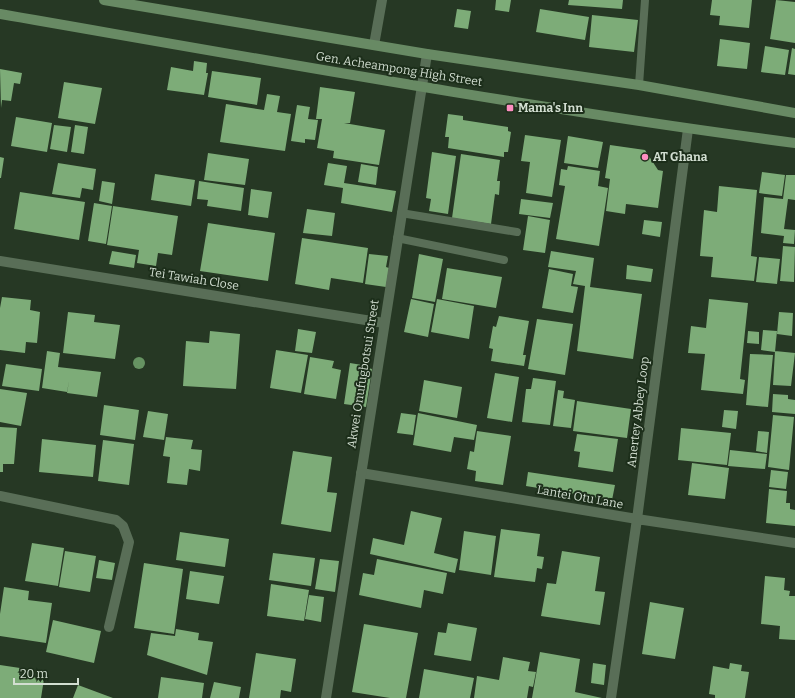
<svg xmlns="http://www.w3.org/2000/svg" width="795" height="698" viewBox="0 0 795 698" font-family="Bitter,serif">
<style>
.building{fill:#7dac78}
.lines{fill:none;stroke-linecap:round;stroke-linejoin:round}
.service{stroke:#596e57;stroke-width:8}
.minor{stroke:#596e57;stroke-width:10}
.tertiary{stroke:#596e57;stroke-width:10}
.secondary{stroke:#688a64;stroke-width:10}
.tree{fill:#669362}
.poi-dot{fill:#fd8ec0;stroke:#1c2e1a;stroke-width:1.5}
.labels{text-anchor:middle;dominant-baseline:central;stroke-width:4;stroke-linejoin:round;paint-order:stroke}
.street-label{font-size:12px;fill:#d2ded1;stroke:#1c2e1a}
.poi-label{font-size:12px;font-weight:bold;fill:#d2ded1;stroke:#1c2e1a;text-anchor:start}
</style>
<rect width="100%" height="100%" fill="#263824"/>
<!-- building -->
<path class="building" d="M496 0H511L509 12 495 10Z
M569 0H623L622 9 568 5Z
M712 0H752L749 28 719 25 720 16 710 15Z
M776 0 795 2V43L770 39Z
M457 9 471 11 468 29 454 27Z
M540 9 589 17 585 40 536 32Z
M592 15 638 20 634 52 589 47Z
M720 39 750 43 747 69 717 66Z
M765 46 789 50 785 75 761 72Z
M792 48 795 49V75L788 74Z
M194 61 207 63 206 73H208L204 95 167 90 171 67 193 71Z
M0 69 22 73 20 84 14 83 11 101 2 100 1 108Z
M212 71 261 78 257 105 208 97Z
M64 82 102 88 95 124 58 118Z
M320 87 355 92 350 123H344L385 130 379 165 333 158 334 151 317 148 322 119H316Z
M267 94 280 96 277 112 291 114 285 151 220 142 226 104 264 110Z
M297 105 310 107 308 119 318 120 315 140 305 139V143L291 141Z
M448 114 463 116V120L508 127V131L511 132 508 152H504V157L448 148 449 137H445Z
M16 117 52 123 47 152 11 146Z
M54 125 71 127 67 152 50 149Z
M75 125 88 127 84 154 71 152Z
M525 135 561 140 552 197 526 193 530 162 521 161Z
M568 136 603 142 598 168 564 163Z
M610 145 645 150 658 170 663 171 658 208 626 204 625 214 606 211 610 179 605 178Z
M432 152 456 156 448 214 429 211 431 199 426 198Z
M208 153 249 159 245 185 204 180Z
M461 154 500 160 497 181H500L499 195 495 194 491 224 452 218Z
M0 157 4 158 1 178H0Z
M58 163 96 169 93 190 82 188 80 198 52 194Z
M328 163 347 166 344 183 396 191 392 212 341 203 343 188 324 185Z
M361 164 378 167 376 185 358 182Z
M568 166 600 171 598 186 608 188 599 246 556 239 565 186 559 185 561 169 567 170Z
M762 172 785 175 782 196 759 193Z
M155 174 195 180 191 206 151 200Z
M786 175H795V200L788 199 784 229 795 230 794 244 783 243 784 236 761 233 764 197 783 199Z
M102 181 115 183 112 204 99 201Z
M199 181 244 188 241 211 207 206 208 200 197 199Z
M719 186 757 190 751 256 757 257 754 281 711 277 713 257 700 256 704 210 717 212Z
M251 189 272 192 268 218 248 215Z
M20 192 85 202 79 240 14 229Z
M521 199 553 203 550 218 519 214Z
M94 203 112 206 106 244 88 241Z
M113 206 178 216 172 255 158 253 156 266 137 263 139 250 107 245Z
M307 209 335 213 332 236 303 233Z
M528 216 550 220 545 253 523 250Z
M644 220 662 222 660 237 642 234Z
M208 223 275 233 268 281 200 271Z
M302 238 368 248 363 283 331 278 329 290 295 284Z
M783 246 795 247 794 282 780 281Z
M112 251 136 255 134 268 109 264Z
M551 251 594 258 590 287 642 294 633 359 577 351 585 286 573 284 576 271 548 267Z
M369 254 388 256 386 267 389 268 386 287 365 284Z
M419 254 443 259 435 302 412 298Z
M759 257 780 259 777 284 756 282Z
M627 265 653 269 651 282 626 279Z
M447 268 502 277 496 308 442 299Z
M549 269 573 274 571 286 578 287 573 313 542 308Z
M2 297 31 300 30 310 40 312 37 343 26 342 25 353 0 350V308Z
M411 299 434 304 428 337 404 332Z
M437 299 474 306 469 339 431 332Z
M709 299 748 303 740 379 745 380 743 394 701 390 705 354 688 353 691 326 706 328Z
M68 312 95 315 94 322 120 325 115 359 63 353Z
M779 312 793 313 792 336 777 334Z
M499 316 529 321 523 355H526L524 366 491 361 493 349 489 348 493 326 496 327Z
M537 319 573 324 565 375 528 369Z
M298 329 316 332 312 353 295 351Z
M763 330 777 331 775 352 761 350Z
M210 331 240 334 236 389 183 386 186 341 209 343Z
M748 331 759 332V344L747 343Z
M276 350 308 355 301 393 270 388Z
M47 351 60 353 58 367 101 372 97 397 67 393 69 381 67 392 42 388Z
M775 351 795 353 791 386 773 385Z
M750 354 773 355 768 407 746 405Z
M310 357 334 361 332 368 341 370 336 399 304 394Z
M350 363 368 366V368L372 369 366 407 344 404Z
M6 364 42 369 39 391 2 386Z
M495 373 519 377 512 422 487 418Z
M533 378 556 381 550 425 522 422 526 389H531Z
M424 380 462 387 457 418 419 411Z
M0 389 27 393 21 426 0 422Z
M558 390 564 391 563 398 575 400 571 428 553 426Z
M773 394 788 395V399L795 400V414L772 412Z
M577 401 631 409 627 438 573 431Z
M104 405 139 410 135 440 100 435Z
M724 410 738 411 736 429 722 427Z
M148 411 168 414 164 440 143 437Z
M401 413 416 415 413 435 397 433Z
M418 413 477 425 474 440 454 437 451 452 413 445Z
M773 415 794 417 789 470 768 467Z
M0 427 17 428 14 464H3V472H0Z
M681 428 731 433 727 465 678 460Z
M477 431 511 436 503 485 475 481 476 471 467 469 470 451 474 452Z
M758 431 769 432 767 453 756 451Z
M577 434 618 439 613 472 578 467 580 452 574 451Z
M166 437 193 440 191 449 202 450 200 471 189 469 187 485 167 483 170 457 163 456Z
M42 439 96 445 93 477 39 472Z
M103 440 134 444 129 485 98 481Z
M730 450 767 454 765 469 728 466Z
M293 451 332 457 327 492 337 493 331 532 281 524Z
M692 463 729 468 725 499 688 495Z
M771 470 788 472 786 489 769 487Z
M528 472 615 485 612 500 526 486Z
M769 489 787 491 786 503H790V509L795 510V526L766 523Z
M411 511 442 518 434 553 458 559 455 573 370 554 373 538 404 545Z
M501 529 540 534 537 556 544 557 542 569 537 568 535 582 494 577Z
M464 531 496 536 491 575 459 570Z
M180 532 229 539 225 567 176 560Z
M32 543 64 548 58 586 25 581Z
M65 551 96 556 90 592 59 587Z
M562 551 600 557 595 591 605 592 600 625 541 616 547 583 556 584Z
M273 553 315 558 311 586 269 580Z
M320 559 339 561 335 592 315 589Z
M377 559 447 573 443 594 424 590 421 608 359 595 363 573 374 575Z
M99 560 115 563 112 580 96 578Z
M144 563 183 569 174 634 134 628Z
M190 571 224 576 219 604 186 599Z
M765 576 785 578 784 590 790 591 789 596H795V640L779 639 780 626 761 624Z
M271 584 309 590 304 621 267 616Z
M4 587 29 591 28 600 52 603 46 643 0 636V614Z
M309 595 324 597 321 622 305 619Z
M650 602 684 608 675 659 642 654Z
M53 620 101 631 94 663 46 652Z
M448 623 477 628 471 661 434 655 438 632 446 633Z
M364 624 418 633 406 698H390L352 692Z
M176 629 199 633 198 640 213 642 207 675 147 655 151 633 175 636Z
M540 652 580 659 575 692 602 698H532Z
M256 653 296 659 291 692 281 690 280 698H249Z
M503 657 530 662 528 671 536 672 533 687 529 686 527 698H474L477 676 499 680Z
M593 663 606 665 604 685 591 683Z
M730 663 742 665 741 671 749 672 745 698H715V695L709 694 713 666 729 669Z
M0 665 20 668 19 675 44 679 41 698H0Z
M424 669 474 678 470 698H419Z
M161 677 204 683 202 698H158Z
M214 682 241 687 239 698H210Z
M78 685 113 698H73Z"/>
<g class="lines">
<!-- service -->
<path class="service" d="M639 85 645 0
M401 213 517 232
M397 238 504 260"/>
<!-- minor -->
<path class="minor" d="M374 45 382 0
M0 261 384 323
M361 473 637 519 795 543
M0 496 116 520 123 526 129 542 109 627
M611 698 637 519 688 129"/>
<!-- tertiary -->
<path class="tertiary" d="M326 698 427 54"/>
<!-- secondary -->
<path class="secondary" d="M104 0 427 54 639 85 795 113
M0 14C265 60 529 108 795 143"/>
</g>
<!-- trees -->
<circle class="tree" cx="139" cy="363" r="6"/>
<!-- markers -->
<g class="poi-dot">
<rect x="506" y="104" width="8" height="8" rx="2"/>
<circle cx="645" cy="157" r="4"/>
</g>
<g class="labels">
<!-- street labels -->
<g class="street-label">
<text transform="translate(399 69) rotate(9)">Gen. Acheampong High Street</text>
<text transform="translate(194 279) rotate(9)">Tei Tawiah Close</text>
<text transform="translate(363 374) rotate(-81)">Akwei Onufugbotsui Street</text>
<text transform="translate(638 412) rotate(-83)">Anertey Abbey Loop</text>
<text transform="translate(580 497) rotate(10)">Lantei Otu Lane</text>
</g>
<!-- poi labels -->
<g class="poi-label">
<text x="518" y="108">Mama's Inn</text>
<text x="653" y="157">AT Ghana</text>
</g>
</g>
<!-- scale -->
<path d="M14 678v6h64v-6" fill="none" stroke="#d2ded1" stroke-width="2"/>
<text x="20" y="678" font-size="12" fill="#d2ded1" stroke="#1c2e1a" stroke-width="3" paint-order="stroke">20 m</text>
</svg>
